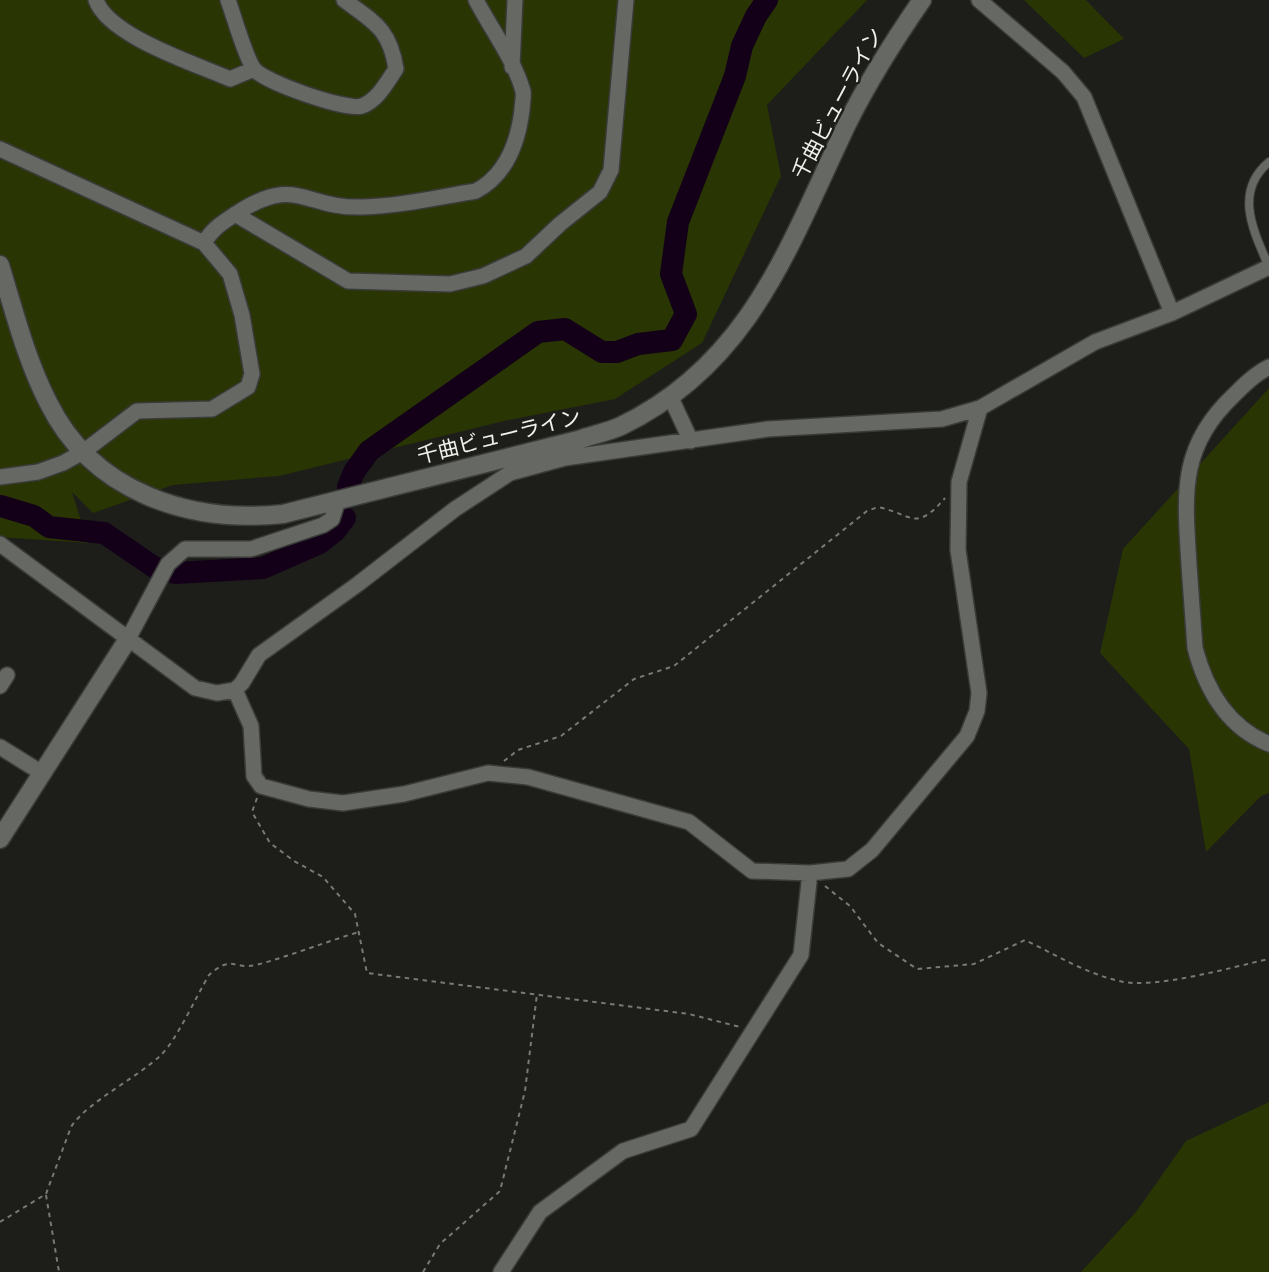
<svg xmlns="http://www.w3.org/2000/svg" width="1269" height="1272" viewBox="0 0 1269 1272" font-family="'Archivo Narrow','Noto Sans JP',sans-serif">
<style>
.green{fill:#293503}
.lines{fill:none;stroke-linecap:round;stroke-linejoin:round}
.river{stroke:#130018;stroke-width:22}
.service-casing{stroke:#3a3b39;stroke-width:10}
.minor-casing{stroke:#3a3b39;stroke-width:18}
.tertiary-casing{stroke:#3a3b39;stroke-width:21}
.path{stroke:#787975;stroke-width:2;stroke-dasharray:4.5 4.5;stroke-linecap:butt}
.service{stroke:#666863;stroke-width:8}
.minor{stroke:#666863;stroke-width:15}
.tertiary{stroke:#666863;stroke-width:18}
.labels{text-anchor:middle;dominant-baseline:central;stroke-width:5;stroke-linejoin:round;paint-order:stroke}
.street-label{font-size:21px;fill:#f0f1ee;stroke:#1d1e1a}
</style>
<rect width="100%" height="100%" fill="#1d1e1a"/>
<!-- green -->
<path class="green" d="M0 0H867L767 105 781 176 702 343 615 399 504 421 279 476 173 485 93 513 72 492 88 543 0 537Z
M1024 0H1086L1124 39 1084 58Z
M1269 388V793L1261 796 1206 852 1189 749 1100 653 1123 549Z
M1269 1102V1272H1081L1136 1212 1186 1141Z"/>
<g class="lines">
<!-- river -->
<path class="river" d="M348 487 354 472 369 451 538 332 565 329 602 352H617L638 344 672 340 686 314 671 274 678 222 735 76 742 46 756 16 767 0
M1 506 34 516 49 527 104 533 154 567 175 573 263 568 320 543 335 531 345 518"/>
<!-- service casing -->
<g class="service-casing">
<path id="service" d="M1269 162C1233 192 1254 232 1269 267"/>
</g>
<!-- minor casing -->
<g class="minor-casing">
<path id="minor" d="M96 0C108 36 196 64 230 79L254 69
M228 0C234 16 245 57 254 69 264 82 346 111 362 106 378 100 387 82 396 69 390 29 374 22 344 0
M979 0 1063 72 1084 97 1172 313
M512 67 515 0
M0 149 204 243 230 274 242 315 252 374 248 387 212 409 137 411 83 452 63 463 38 472 0 477
M235 214 348 281 450 284 483 276 526 256 560 224 600 192 611 170 626 0
M204 243C212 229 223 222 237 213 297 174 303 209 363 207 401 206 439 197 476 191 506 175 518 142 522 110 522 104 524 97 523 91 514 59 491 29 476 0
M1269 367C1255 374 1244 385 1233 396 1178 448 1185 496 1189 565 1191 593 1193 620 1195 648 1206 690 1227 727 1269 744
M670 396 691 441
M0 544 195 688 217 693 235 690 242 683 259 655 358 584 455 509 510 473 565 458 768 429 942 419 980 408 1095 342 1172 313 1269 267
M128 639 168 564 185 549H251L323 525 332 519 338 500
M0 686 7 675
M235 690 251 726 254 776 261 786 309 799 343 803 404 794 488 773 528 777 689 822 752 871 810 873 848 869 872 850 967 736 977 711 979 693 958 550 959 482 980 408
M0 747 42 773
M501 1272 540 1212 623 1151 691 1129 801 955 810 873"/>
</g>
<!-- tertiary casing -->
<g class="tertiary-casing">
<path id="tertiary" d="M0 265C14 311 26 359 48 402 92 492 189 524 283 514L578 440C592 435 608 432 621 426 751 363 789 245 847 124 868 82 895 39 922 0
M0 839 128 639"/>
</g>
<!-- path -->
<path class="path" d="M504 761 518 750 561 736 634 679 674 666 867 511 878 507C912 514 915 533 945 498
M257 798 252 812 270 843 294 861 323 877 355 914 367 973 689 1014 740 1027
M825 886 850 906 878 943 917 969 974 964 1025 940C1056 955 1085 973 1119 981 1153 990 1232 967 1269 959
M46 1195 59 1272
M0 1222 46 1194 71 1127C87 1102 137 1078 161 1055 176 1041 197 995 209 975 232 954 234 970 256 965 290 956 325 942 359 932
M423 1272 440 1244 500 1191 525 1091 537 994"/>
<!-- service -->
<use href="#service" class="service"/>
<!-- minor -->
<use href="#minor" class="minor"/>
<!-- tertiary -->
<use href="#tertiary" class="tertiary"/>
</g>
<g class="labels">
<!-- street labels -->
<g class="street-label">
<text transform="translate(837 103) rotate(-62)">千曲ビューライン</text>
<text transform="translate(499 436) rotate(-14)">千曲ビューライン</text>
</g>
</g>
</svg>
